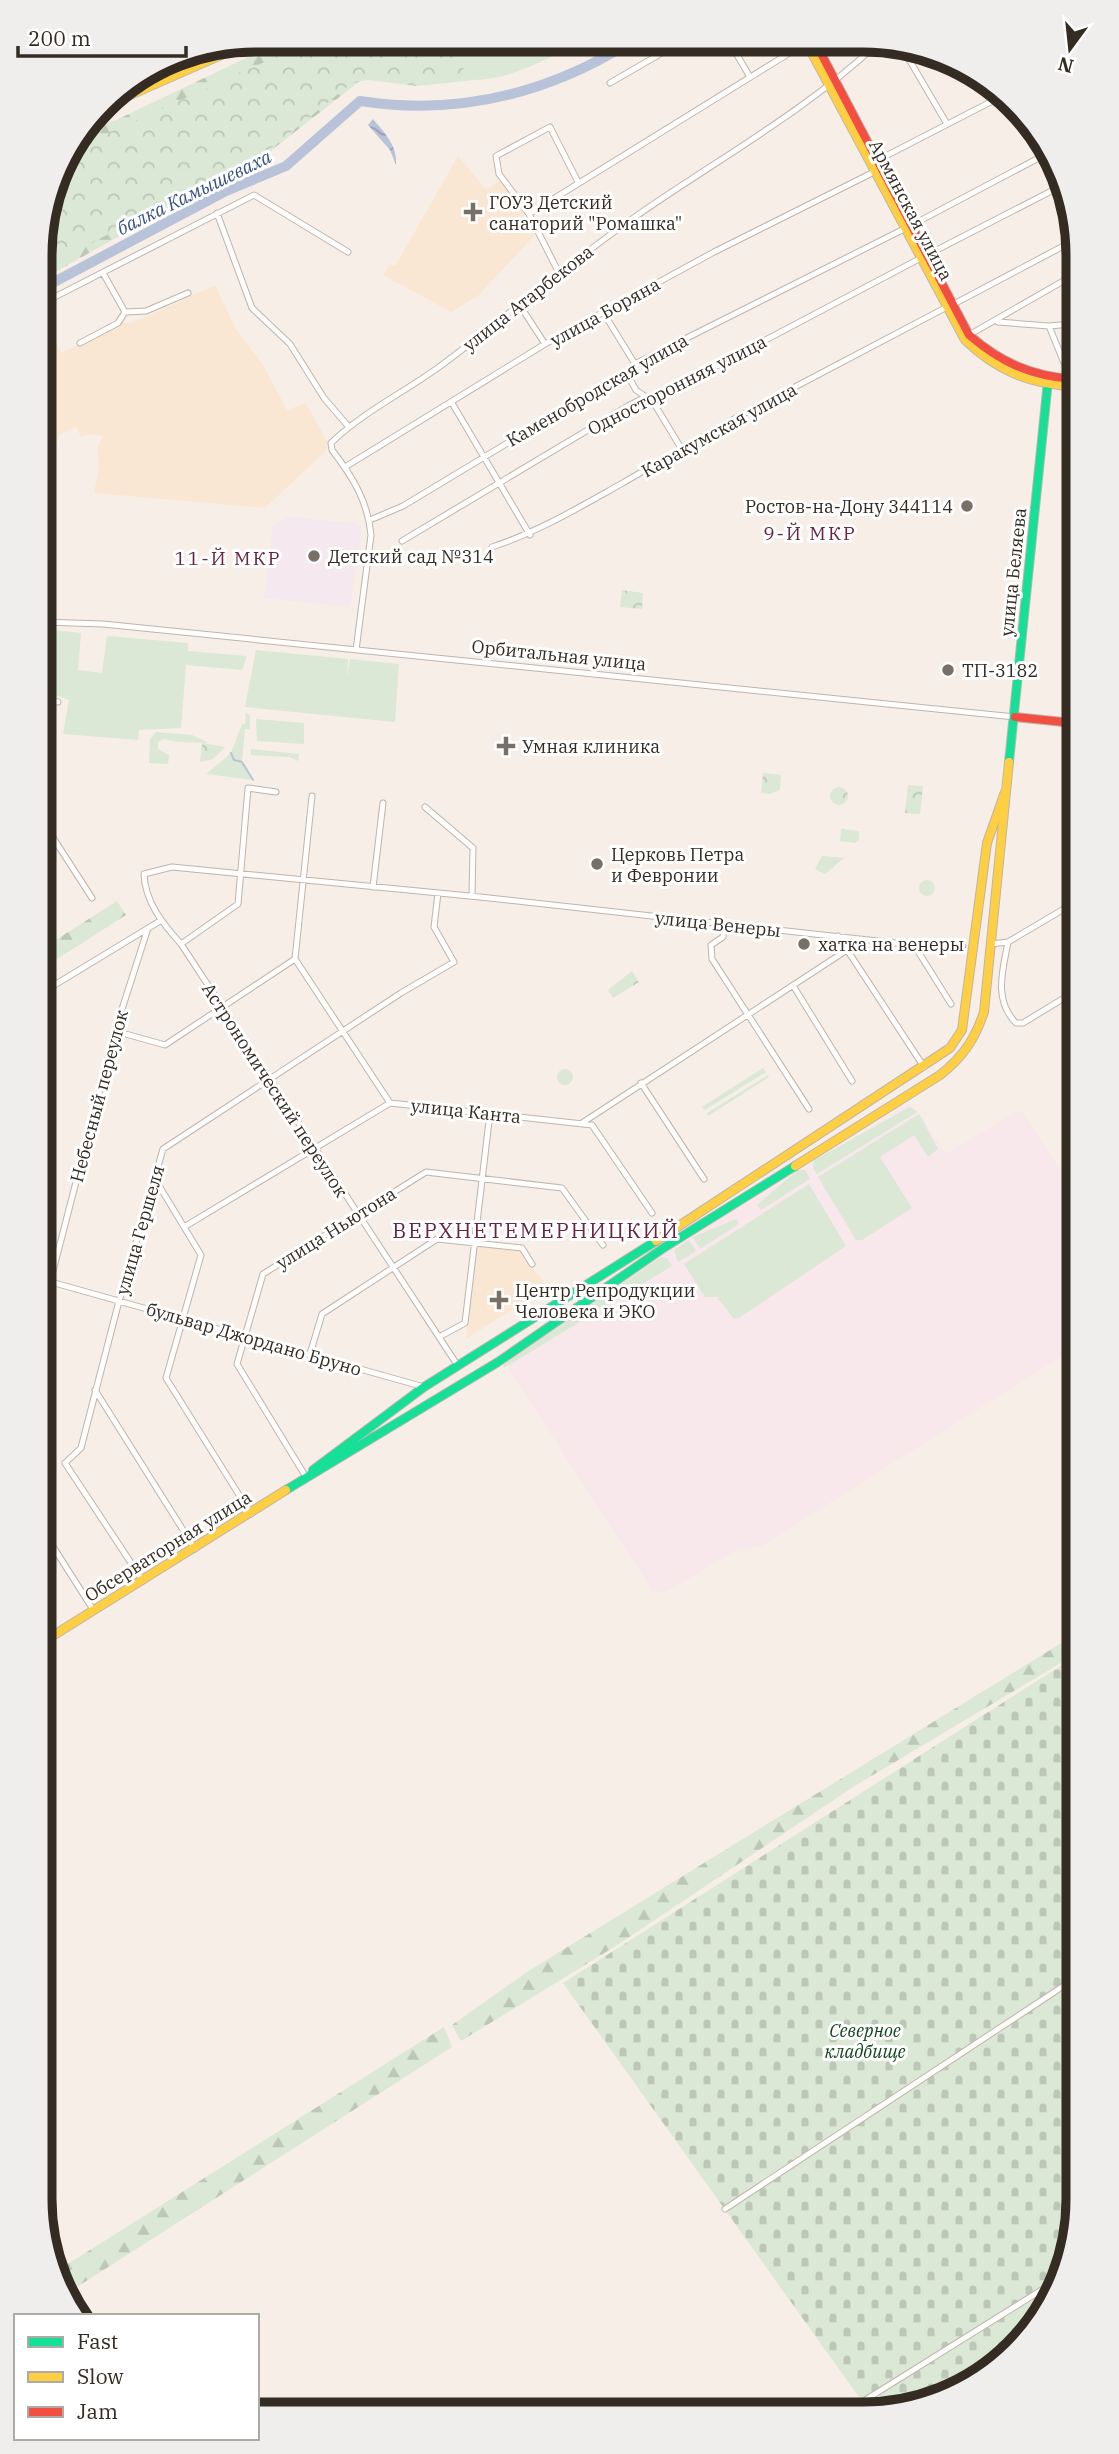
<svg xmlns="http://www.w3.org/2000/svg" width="1119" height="2454" viewBox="0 0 1119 2454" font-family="'IBM Plex Serif',serif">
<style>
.commercial{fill:#f8e7eb}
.built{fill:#fae7d3}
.education{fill:#f5e8ee}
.grass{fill:#dae8d5}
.forest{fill:url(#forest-firs)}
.cemetery{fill:url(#cemetery-stones)}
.park{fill:url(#park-crowns)}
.water{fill:url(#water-waves)}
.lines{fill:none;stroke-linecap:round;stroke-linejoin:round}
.stream{stroke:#b8c3da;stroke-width:2}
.river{stroke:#b8c3da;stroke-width:10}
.street-casing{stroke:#bdb5ae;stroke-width:7}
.fast-casing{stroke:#bdb5ae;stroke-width:10}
.slow-casing{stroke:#bdb5ae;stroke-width:10}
.jam-casing{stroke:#bdb5ae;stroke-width:10}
.street{stroke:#fefdfb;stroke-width:5}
.fast{stroke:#16e098;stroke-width:8}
.slow{stroke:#ffcf43;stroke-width:8}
.jam{stroke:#f24e42;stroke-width:8}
.poi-dot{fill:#787067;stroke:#fff;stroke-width:2.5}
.labels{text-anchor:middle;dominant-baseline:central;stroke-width:6;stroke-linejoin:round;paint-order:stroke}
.poi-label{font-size:18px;fill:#342c22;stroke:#fff;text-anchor:start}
.street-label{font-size:18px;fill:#342c22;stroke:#fff}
.park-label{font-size:18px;font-style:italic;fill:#12461e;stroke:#fff}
.water-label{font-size:19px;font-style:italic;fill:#3b5384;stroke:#fff}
.neighbourhood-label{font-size:19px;letter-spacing:2px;fill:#692641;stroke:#fff}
.quarter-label{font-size:21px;letter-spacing:2px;fill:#692641;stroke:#fff}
.rim{fill:none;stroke:#342c22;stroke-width:9}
</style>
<defs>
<pattern id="forest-firs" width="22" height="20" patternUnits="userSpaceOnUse" patternTransform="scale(1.75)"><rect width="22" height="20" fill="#dae8d5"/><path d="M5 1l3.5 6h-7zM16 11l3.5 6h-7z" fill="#bcc7b7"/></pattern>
<pattern id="cemetery-stones" width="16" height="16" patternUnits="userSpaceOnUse" patternTransform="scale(1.75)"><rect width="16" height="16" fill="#dae8d5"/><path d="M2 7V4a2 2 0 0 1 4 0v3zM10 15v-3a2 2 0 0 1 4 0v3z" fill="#bcc7b7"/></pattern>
<pattern id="park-crowns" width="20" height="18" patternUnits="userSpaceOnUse" patternTransform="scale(1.75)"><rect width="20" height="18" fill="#dae8d5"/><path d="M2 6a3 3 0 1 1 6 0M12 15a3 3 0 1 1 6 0" fill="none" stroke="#bcc7b7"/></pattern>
<pattern id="water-waves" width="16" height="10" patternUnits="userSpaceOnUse" patternTransform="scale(1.75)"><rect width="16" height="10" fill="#b8c3da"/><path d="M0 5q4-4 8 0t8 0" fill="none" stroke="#969fb0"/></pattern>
</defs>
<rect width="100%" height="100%" fill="#f7efe7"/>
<!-- commercial -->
<path class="commercial" d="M909 1104 920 1114 946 1154 1017 1111 1022 1112 1075 1192V1348L760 1547 740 1548 668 1591 659 1593 652 1590 508 1368 507 1362 623 1279Z"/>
<!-- built -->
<path class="built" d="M458 156 486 189 501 180 508 186 535 235 478 296 451 312 383 275 390 264 395 266Z
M215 285 236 329 262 363 287 410 306 403 328 443 326 451 265 508 94 493 99 463 97 449 102 436 90 434 81 437 76 427 60 434 56 444 41 450V342L52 336 62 353 120 323H132Z
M476 1244 521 1249 547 1287 466 1339Z"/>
<!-- education -->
<path class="education" d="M288 517 355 523 362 528 350 607 264 598 273 526Z"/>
<!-- grass -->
<path class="grass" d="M438 41 581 42C546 59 513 79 474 80Z
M54 630 81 633 78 670 102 673 107 636 188 643V651L247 656 242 670 186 665 181 728 139 730 138 740 63 734 69 700 42 690V644L51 645Z
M256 650 348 659 347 677 350 659 399 664 395 722 245 707Z
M246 712 250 716V729H245L242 761 253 780 206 774 231 753 242 724H245Z
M256 719 304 723V744L257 741Z
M156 732 192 735 209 743 177 742 164 739 158 742V749L169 755 168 764 149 763 150 739Z
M251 749 299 754 298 761 289 757 251 755Z
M919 888a8 8 0 1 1 16 0a8 8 0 1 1-16 0Z
M763 1068 766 1072 705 1110 702 1107Z
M557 1077a8 8 0 1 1 16 0a8 8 0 1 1-16 0Z
M768 1075 769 1077 708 1116 707 1113Z
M910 1107 917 1112 817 1174 813 1168 814 1160Z
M919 1114 938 1149 928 1157 914 1135 880 1157 912 1208 862 1240H856L818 1177Z
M798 1170H805L810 1179 761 1210 757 1205Z
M809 1184 846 1246 739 1318 734 1319 717 1297H705L684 1264Z
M736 1219 739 1224 700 1249 693 1237Z
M689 1240 696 1251 678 1262 674 1250Z
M661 1257 667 1258 672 1266 504 1368 503 1365Z"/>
<!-- forest -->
<path class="forest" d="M284 40 411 41 268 153 41 280V240L62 161 90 124 114 121Z
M117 901 126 915 43 968V948Z
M1076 1634V1654L853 1787 619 1944 461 2041 452 2025 527 1972Z
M444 2027 452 2047 66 2294 55 2272Z"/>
<!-- cemetery -->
<path class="cemetery" d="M1076 1656 1078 2213 1063 2281 1034 2330 984 2377 920 2406 866 2407 563 1983Z"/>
<!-- park -->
<path class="park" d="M311 41H438L474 80 417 86 368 80 353 82 274 146 41 270V241L62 161 83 134 108 133Z
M622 590 643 593 642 609 620 607Z
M202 743 225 747 213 759 200 762Z
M763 773 781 775 780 790 770 794 761 793Z
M908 785 923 786 920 814 905 813Z
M830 796a9 9 0 1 1 18 0a9 9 0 1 1-18 0Z
M841 829 859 831V840L855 843 840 841Z
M822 856H823L844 858 825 874 815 869Z
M632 971 639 982 613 998 608 990Z"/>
<!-- water -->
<path class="water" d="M373 119C384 132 398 146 396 165L390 150 368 125Z"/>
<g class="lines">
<!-- stream -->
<path class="stream" d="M231 753 234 760 242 762 253 780"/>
<!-- river -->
<path class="river" d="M41 289 224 192 286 166 360 101C457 116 545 95 629 43"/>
<!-- street casing -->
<g class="street-casing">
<path id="street" d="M730 43 750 77
M900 44 947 124
M610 83 679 43
M876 161 1006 94
M217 213 252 308 290 344 324 398 348 426
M529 214 804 44
M910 226 1050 152
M927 255 1065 184
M103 273 125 312
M559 273 529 214 499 174 496 156 550 127 578 182
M41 304 254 195 348 252
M519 304 545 344
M952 305 1071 242
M603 312 635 364
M998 322 1049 326 1072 324
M1049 326 1064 363
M969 335 1072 276
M80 343 118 323 125 312 146 311 188 293
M627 374 636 390 646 397
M652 400 681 448
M452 403 530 535
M345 467 545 344 714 252 874 172
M370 520 403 506 597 389 627 374 635 364 904 229
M402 541 628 406 646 397 652 400 919 259
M492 547C538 532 578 508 621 484 658 462 696 442 732 420L945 308
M42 622 103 624 1015 717
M356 650 371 535C368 501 352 476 332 450L331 443C363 412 403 393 439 367 504 319 565 266 632 219 713 162 805 112 877 44
M42 697 58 702
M425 807 473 848 472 896
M43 842 52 836 92 898
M373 887 383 803
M724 925 723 937 711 945 712 959 809 1109
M838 936 924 1067
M1008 942C1003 969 993 1000 1016 1023H1023L1074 992
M181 944 238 904 248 788 276 792
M991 944 1008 942 1074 903
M914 945 951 1004
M295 959 390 1103
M794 987 852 1081
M43 992 160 921
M115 1031 165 1045 295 959 312 796
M641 1083 704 1179
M582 1123 847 950
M155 1179 201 1255 166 1378 251 1514
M184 1227 390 1103 592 1125 652 1213
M44 1280 424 1387
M44 1306 115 1031 148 928
M439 1337 465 1323 490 1113
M310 1354 322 1314 437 1239 522 1248 532 1264
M458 1366 181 944C163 924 145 902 144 874L172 867 480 897 914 945 963 946
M95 1390 195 1549
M306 1477 237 1364 263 1274 426 1172 562 1188 603 1245
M45 1534 94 1611
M143 1581 65 1463 81 1448 119 1301 163 1149 401 993 454 962 434 927 438 893
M725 2209 1077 1977
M862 2402 1064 2276"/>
</g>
<!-- fast casing -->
<g class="fast-casing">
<path id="fast" d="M1009 762 1048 381
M313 1470 424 1387 656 1241
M286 1490 498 1362 665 1247 795 1166"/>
</g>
<!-- slow casing -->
<g class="slow-casing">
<path id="slow" d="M807 44 965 340C996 370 1029 384 1072 386
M103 107 253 41
M795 1166 940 1075C963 1057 975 1039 984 1012L1009 762
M656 1241 950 1048 962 1030 987 843 1005 792
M46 1640 286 1490"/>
</g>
<!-- jam casing -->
<g class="jam-casing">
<path id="jam" d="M816 44 969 335C1000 362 1031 376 1072 379
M1015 717 1073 723"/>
</g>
<!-- street -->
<use href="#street" class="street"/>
<!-- fast -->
<use href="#fast" class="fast"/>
<!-- slow -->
<use href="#slow" class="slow"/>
<!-- jam -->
<use href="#jam" class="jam"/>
</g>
<!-- markers -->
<g class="poi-dot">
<path d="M469.5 201.5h7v7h7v7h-7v7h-7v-7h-7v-7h7z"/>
<circle cx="967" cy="506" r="7"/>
<circle cx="314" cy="556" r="7"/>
<circle cx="948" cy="670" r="7"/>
<path d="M502.5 735.5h7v7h7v7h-7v7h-7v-7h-7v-7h7z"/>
<circle cx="597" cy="864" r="7"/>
<circle cx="804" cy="944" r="7"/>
<path d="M495.5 1289.5h7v7h7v7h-7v7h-7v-7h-7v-7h7z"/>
</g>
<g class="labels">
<!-- poi labels -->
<g class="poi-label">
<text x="489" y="202">ГОУЗ Детский<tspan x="489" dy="21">санаторий "Ромашка"</tspan></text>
<text x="953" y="506" text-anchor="end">Ростов-на-Дону 344114</text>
<text x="328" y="556">Детский сад №314</text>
<text x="962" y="670">ТП-3182</text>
<text x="522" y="746">Умная клиника</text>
<text x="611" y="854">Церковь Петра<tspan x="611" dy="21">и Февронии</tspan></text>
<text x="818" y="944">хатка на венеры</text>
<text x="515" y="1290">Центр Репродукции<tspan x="515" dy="21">Человека и ЭКО</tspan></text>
</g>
<!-- street labels -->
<g class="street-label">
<text transform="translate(911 210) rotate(62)">Армянская улица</text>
<text transform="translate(528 298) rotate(-38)">улица Атарбекова</text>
<text transform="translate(605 312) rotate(-29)">улица Боряна</text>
<text transform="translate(677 385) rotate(-27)">Односторонняя улица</text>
<text transform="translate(597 390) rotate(-30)">Каменобродская улица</text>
<text transform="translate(719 430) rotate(-29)">Каракумская улица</text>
<text transform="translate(1013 572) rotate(-84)">улица Беляева</text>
<text transform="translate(559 655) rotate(6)">Орбитальная улица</text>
<text transform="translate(718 924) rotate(6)">улица Венеры</text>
<text transform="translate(275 1090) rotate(57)">Астрономический переулок</text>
<text transform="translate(99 1096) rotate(-75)">Небесный переулок</text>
<text transform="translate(466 1111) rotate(6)">улица Канта</text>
<text transform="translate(336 1228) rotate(-32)">улица Ньютона</text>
<text transform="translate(140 1230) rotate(-74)">улица Гершеля</text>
<text transform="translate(254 1339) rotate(16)">бульвар Джордано Бруно</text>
<text transform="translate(168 1546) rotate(-32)">Обсерваторная улица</text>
</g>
<!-- park labels -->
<g class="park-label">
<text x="865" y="2030">Северное<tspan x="865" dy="21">кладбище</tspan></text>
</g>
<!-- water labels -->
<g class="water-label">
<text transform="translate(194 192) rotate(-26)">балка Камышеваха</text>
</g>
<!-- neighbourhood labels -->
<g class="neighbourhood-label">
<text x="810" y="533">9-Й МКР</text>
<text x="228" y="558">11-Й МКР</text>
</g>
<!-- quarter labels -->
<g class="quarter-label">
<text x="536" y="1230">ВЕРХНЕТЕМЕРНИЦКИЙ</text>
</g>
</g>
<!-- crop -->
<path d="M0 0H1119V2454H0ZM255 52H863A203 203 0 0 1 1066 255V2199A203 203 0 0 1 863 2402H255A203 203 0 0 1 52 2199V255A203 203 0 0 1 255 52Z" fill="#efeeed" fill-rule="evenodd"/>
<path class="rim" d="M255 52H863A203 203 0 0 1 1066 255V2199A203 203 0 0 1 863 2402H255A203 203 0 0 1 52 2199V255A203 203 0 0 1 255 52Z"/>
<!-- legend -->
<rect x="14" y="2314" width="245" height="126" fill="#ffffff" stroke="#aeaba7" stroke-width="2"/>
<rect x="28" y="2337" width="35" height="10" fill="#16e098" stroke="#aeaba7" stroke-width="2"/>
<text x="77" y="2349" font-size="21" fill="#342c22">Fast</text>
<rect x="28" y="2372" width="35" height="10" fill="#ffcf43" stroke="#aeaba7" stroke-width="2"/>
<text x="77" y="2384" font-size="21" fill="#342c22">Slow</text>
<rect x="28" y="2407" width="35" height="10" fill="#f24e42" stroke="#aeaba7" stroke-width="2"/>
<text x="77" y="2419" font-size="21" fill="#342c22">Jam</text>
<!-- north arrow -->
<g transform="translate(1070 49) rotate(195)" stroke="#ffffff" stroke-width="5" paint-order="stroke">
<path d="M0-5L12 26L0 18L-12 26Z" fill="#342c22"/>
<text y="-10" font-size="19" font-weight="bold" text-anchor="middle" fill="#342c22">N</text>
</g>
<!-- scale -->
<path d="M18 46v10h168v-10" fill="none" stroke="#342c22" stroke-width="3.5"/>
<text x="28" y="46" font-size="21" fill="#342c22" stroke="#ffffff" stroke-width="5" paint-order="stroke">200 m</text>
</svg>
